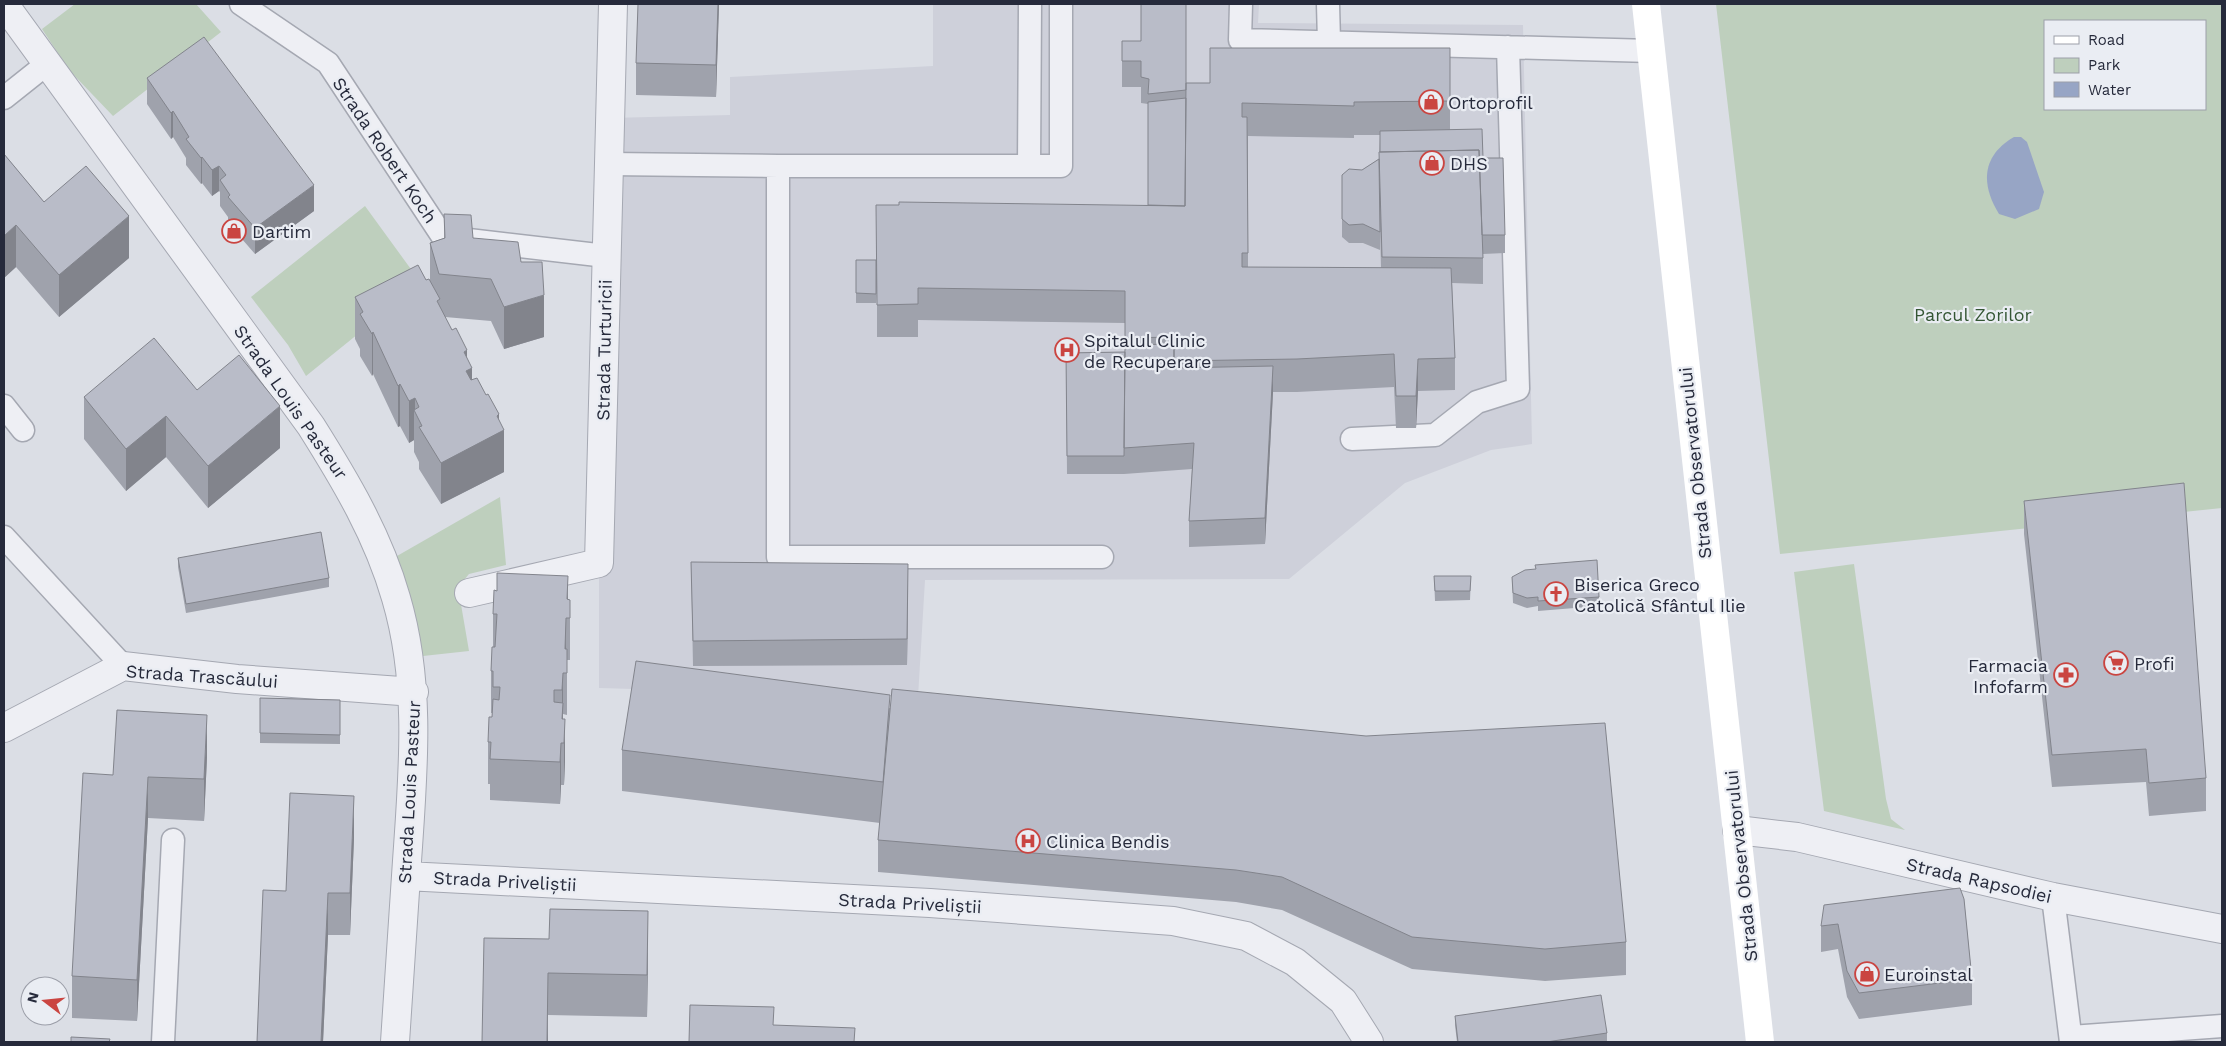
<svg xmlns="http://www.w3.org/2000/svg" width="2226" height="1046" viewBox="0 0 2226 1046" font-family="'Work Sans',sans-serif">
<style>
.built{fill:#ced0da}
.green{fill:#becfbd;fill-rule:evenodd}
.water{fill:#97a5c5}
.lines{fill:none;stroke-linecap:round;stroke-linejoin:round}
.service-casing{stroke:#a5a8b2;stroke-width:25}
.minor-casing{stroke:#a5a8b2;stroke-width:30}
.service{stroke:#eeeff4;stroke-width:22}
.minor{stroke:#eeeff4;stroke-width:28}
.secondary{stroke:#fff;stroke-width:28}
.wall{fill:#9fa2ac;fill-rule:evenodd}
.shaded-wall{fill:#82848c}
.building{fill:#b9bcc8;stroke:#82848c}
.labels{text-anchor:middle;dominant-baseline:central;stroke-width:4.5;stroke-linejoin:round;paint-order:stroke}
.poi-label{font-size:18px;fill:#262a3b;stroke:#eaedf3;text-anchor:start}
.street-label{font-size:18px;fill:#262a3b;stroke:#eaedf3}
.park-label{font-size:18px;fill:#345634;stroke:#eaedf3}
</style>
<rect width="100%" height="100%" fill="#dbdee5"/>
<!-- built -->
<path class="built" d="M933 4H1259L1258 23 1523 25 1532 444 1491 450 1405 483 1289 579 925 580 918 697 599 688V563L610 118 730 115V77L933 66Z"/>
<!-- green -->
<path class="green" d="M75 4H196L221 32 113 116 69 70 42 29Z
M1716 4H2222V508L1780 554ZM2045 21H2205V109H2045Z
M365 206 421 283 306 376 288 345 251 297Z
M500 497 506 565 469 574 458 587 469 651 423 656 397 556Z
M1854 564 1886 799 1891 819 1905 830 1824 811 1794 572Z"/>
<!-- water -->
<path class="water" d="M2014 137H2021L2027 142 2044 192 2039 209 2015 219 1999 214C1981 185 1981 156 2014 137Z"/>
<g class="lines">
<!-- service casing -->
<g class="service-casing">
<path id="service" d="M241 4 328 63 443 237 606 256
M1030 4 1029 166H778V557H1102
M1241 4 1240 40 1651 51
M1328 4 1329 42
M4 98 48 63
M609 164 778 166
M1029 166H1061V4
M4 406 23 430
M1352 439 1435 435 1477 402 1518 389 1508 47
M4 537 123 666
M2053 897 2071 1042
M2071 1037 2222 1026
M163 1042 173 840"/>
</g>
<!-- minor casing -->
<g class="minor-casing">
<path id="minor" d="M4 4 311 426C345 480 378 535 396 598 423 689 412 783 406 876 402 931 399 987 395 1042
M469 593 599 563 613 4
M4 728 123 666 237 679 414 692
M1737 830 1797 837 2053 897 2222 929
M406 876 930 903 1173 921 1246 936 1295 962 1343 1001 1369 1042"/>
</g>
<!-- service -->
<use href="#service" class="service"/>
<!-- minor -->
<use href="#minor" class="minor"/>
<!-- secondary -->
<path class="secondary" d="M1646 4 1760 1042"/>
</g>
<!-- wall -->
<path class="wall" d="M719 4 716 97 636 95V63Z
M1122 41 1186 86 1210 83 1450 48V130L1483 158 1505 235V253L1483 254V284L1452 283 1455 358V390L1418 391 1416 428H1396L1394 387 1297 392H1273L1265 544 1189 547V521L1192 469 1124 474H1067L1066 353 1125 352V323L918 320V337H877V286L876 303H856V260H876L1148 205V104L1141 103V87H1122ZM1354 135H1380L1379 159 1362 170 1342 175V237L1349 243H1363L1380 250V226L1381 268 1248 267V136L1354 138Z
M147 78 314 211 255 254 228 223V217L220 206V192L219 191 212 196 202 183 201 184 186 165V158L173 137 171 139 147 104Z
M4 154 44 202 129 258 59 317 16 267 4 278Z
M444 214 473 238 521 262 544 337 504 349 491 321 445 317 467 360 472 380 499 421 504 472 441 504 419 469V462L414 452V440L409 443 400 426 398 427 373 374 372 376 360 356V349L355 339V297L430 280V243L444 238Z
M197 390 280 448 208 508 166 457 126 491 84 439V397Z
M2024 501 2206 778V811L2149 816 2146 782 2052 787 2024 534Z
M178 558 329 578V587L186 613 178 567Z
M691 562 908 590 907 665 693 666Z
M1434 576H1471L1470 600 1435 601Z
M1512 577 1599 597V606L1538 611V606L1527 608 1513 603Z
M568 600H570V660H567V715L563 714V719L565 761 564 785H561L560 804 490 800V784H488V742L492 717V713H491V671L493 647V614Z
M260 698 340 700V744L260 743Z
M890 708 1626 942V975L1545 981 1412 969 1282 910 1236 902 878 872V840L880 823 622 791V750Z
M207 757 204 821 148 818 137 1021 72 1018V976L113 775Z
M354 838 350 935H328L323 1042H257L286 891Z
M1964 899 1972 979V1005L1859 1019 1847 997 1838 949 1821 952V926Z
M484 938 648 953 647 1017 548 1015Z
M1455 1016 1607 1033V1042H1457L1455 1025Z"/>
<!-- shaded-wall -->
<path class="shaded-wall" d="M718 4H719L716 97V65Z
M173 111V137L171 139V113Z
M202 157V183L201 184V158Z
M219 166V191L212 196V170Z
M314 185V211L255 254V228Z
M129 216V258L59 317V275Z
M16 225V267L4 278V236Z
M544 295V337L504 349V307Z
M373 332V374L372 376V334Z
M467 350V370L472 368V410L464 352Z
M1418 359V391L1416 428V396Z
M1273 366V392L1265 544V518Z
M400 384V426L398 427V386Z
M415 398V412L414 410V440L409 443V401Z
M280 406V448L208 508V466Z
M499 414V432L504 430V472L441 504V463Z
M166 416V457L126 491V449Z
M908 564V590L907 665V639Z
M568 576V618L567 599Z
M566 618V660L565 649Z
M563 673V714L562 743V690Z
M207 715V757L204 821V779Z
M565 719V761L564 785V743Z
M561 743V785L560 804V762Z
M148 777V818L137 1021V980Z
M354 796V838L350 935V893Z
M328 893V935L323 1042H321Z
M648 911V953L647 1017V975Z
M548 973V1042H547Z"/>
<!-- building -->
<path class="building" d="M638 4H718L716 65 636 63Z
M1141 4H1186V90L1148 94 1149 79 1141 77V61H1122V41H1141Z
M204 37 314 185 255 228 228 197 230 195 220 180 226 175 219 166 212 170 202 157 201 158 186 139 189 137 173 111 171 113 147 78Z
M1210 48H1450V101L1354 102V106L1242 103V117H1247L1248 253H1242V267L1451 268 1455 358 1418 359 1416 396H1396L1394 354 1297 359 1174 361V337L1125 338V291L918 288V304L877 305 876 205H899V202L1185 206 1186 83H1210Z
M1186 98 1185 206 1148 205V102Z
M1482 129 1483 158H1503L1505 235H1482L1479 150 1380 152V131Z
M1479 150 1483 258 1382 257 1379 152Z
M4 154 44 202 86 166 129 216 59 275 16 225 4 236Z
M1379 159 1380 232 1363 224 1349 225 1342 219V175L1349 169 1362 170Z
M444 214 471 215 473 238 518 242 521 262H542L544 295 504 307 491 279 439 274 430 243 445 238Z
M856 260H876V294L856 293Z
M418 265 426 280 429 279 440 299 437 301 452 330 456 328 467 350 464 352 472 368 466 371 471 380 477 378 486 395 488 394 499 414 497 416 504 430 441 463 419 427 422 426 414 410 419 407 415 398 409 401 400 384 398 386 373 332 372 334 360 314 363 312 355 297Z
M154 338 197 390 239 355 280 406 208 466 166 416 126 449 84 397Z
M1174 344V368L1273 366 1265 518 1189 521 1194 443 1124 448 1125 345Z
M1125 352 1124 456H1067L1066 353Z
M2184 483 2206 778 2149 783 2146 749 2052 755 2024 501Z
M321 532 329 578 186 604 178 558Z
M1597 560 1599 597 1538 601V597L1527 598 1513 593 1512 577 1525 570 1536 569 1535 565Z
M691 562 908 564 907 639 693 641Z
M497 573 568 576 567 599 570 600V618H566L565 649H567V673H563L562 690H554V702L563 703 562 719H565L564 743H561L560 762 490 759 491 742H488L489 717H492L493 699 499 700 500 687H493V671H491L492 647H495L497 614H493L494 590 497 591Z
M1434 576H1471L1470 591H1435Z
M636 661 890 695 883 782 622 750Z
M892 689 1366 736 1605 723 1626 942 1545 949 1412 937 1282 877 1236 870 878 840Z
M260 698 340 700V735L260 733Z
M117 710 207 715 204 779 148 777 137 980 72 976 83 773 113 775Z
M290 793 354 796 350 893H328L321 1042H257L263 890 286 891Z
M1960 888 1964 899 1972 979 1859 993 1847 971 1838 924 1821 926 1824 905Z
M550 909 648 911 647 975 548 973 547 1042H482L484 938 549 939Z
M1601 995 1607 1033 1546 1042H1458L1455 1016Z
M690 1005 774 1007 773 1025 855 1028 854 1042H689Z
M71 1037 110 1039 109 1042H71Z"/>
<!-- icons -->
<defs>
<g id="shop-ring" transform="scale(1.25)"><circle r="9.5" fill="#eaedf3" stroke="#ca4541" stroke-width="1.5"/><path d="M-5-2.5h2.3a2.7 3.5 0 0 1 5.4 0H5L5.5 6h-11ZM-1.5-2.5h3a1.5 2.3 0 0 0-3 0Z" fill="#ca4541"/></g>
<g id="hospital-ring" transform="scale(1.25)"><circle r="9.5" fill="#eaedf3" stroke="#ca4541" stroke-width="1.5"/><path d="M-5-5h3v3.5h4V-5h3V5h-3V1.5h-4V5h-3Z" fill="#ca4541"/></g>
<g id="church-ring" transform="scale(1.25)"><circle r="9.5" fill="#eaedf3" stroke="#ca4541" stroke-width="1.5"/><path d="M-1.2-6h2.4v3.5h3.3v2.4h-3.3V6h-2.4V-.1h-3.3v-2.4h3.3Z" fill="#ca4541"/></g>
<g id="supermarket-ring" transform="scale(1.25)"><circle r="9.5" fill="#eaedf3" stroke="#ca4541" stroke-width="1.5"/><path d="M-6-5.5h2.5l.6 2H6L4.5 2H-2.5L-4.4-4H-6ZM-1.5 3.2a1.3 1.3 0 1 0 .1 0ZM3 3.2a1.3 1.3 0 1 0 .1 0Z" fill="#ca4541"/></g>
<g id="pharmacy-ring" transform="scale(1.25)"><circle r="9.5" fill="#eaedf3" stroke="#ca4541" stroke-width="1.5"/><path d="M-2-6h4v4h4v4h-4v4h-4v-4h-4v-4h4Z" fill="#ca4541"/></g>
</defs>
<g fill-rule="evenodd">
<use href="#shop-ring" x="1431" y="102"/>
<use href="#shop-ring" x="1432" y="163"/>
<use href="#shop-ring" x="234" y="231"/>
<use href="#hospital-ring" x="1067" y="350"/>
<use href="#church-ring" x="1556" y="594"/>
<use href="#supermarket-ring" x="2116" y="663"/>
<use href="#pharmacy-ring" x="2066" y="675"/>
<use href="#hospital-ring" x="1028" y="841"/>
<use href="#shop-ring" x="1867" y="974"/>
</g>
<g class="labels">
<!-- poi labels -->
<g class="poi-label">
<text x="1448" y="102">Ortoprofil</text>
<text x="1450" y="163">DHS</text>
<text x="252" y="231">Dartim</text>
<text x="1084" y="340">Spitalul Clinic<tspan x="1084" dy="21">de Recuperare</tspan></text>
<text x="1574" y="584">Biserica Greco<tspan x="1574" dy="21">Catolică Sfântul Ilie</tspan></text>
<text x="2134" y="663">Profi</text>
<text x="2048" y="665" text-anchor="end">Farmacia<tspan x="2048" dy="21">Infofarm</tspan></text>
<text x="1046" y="841">Clinica Bendis</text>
<text x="1884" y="974">Euroinstal</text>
</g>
<!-- street labels -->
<g class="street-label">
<text transform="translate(385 150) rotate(56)">Strada Robert Koch</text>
<text transform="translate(604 350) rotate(-89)">Strada Turturicii</text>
<text transform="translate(291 402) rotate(55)">Strada Louis Pasteur</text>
<text transform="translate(1695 463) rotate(-96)">Strada Observatorului</text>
<text transform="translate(202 676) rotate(4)">Strada Trascăului</text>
<text transform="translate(409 792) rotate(-87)">Strada Louis Pasteur</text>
<text transform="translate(1741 866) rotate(-96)">Strada Observatorului</text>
<text transform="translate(1979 880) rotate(13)">Strada Rapsodiei</text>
<text transform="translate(505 881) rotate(3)">Strada Priveliștii</text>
<text transform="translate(910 903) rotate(3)">Strada Priveliștii</text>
</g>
<!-- park labels -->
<g class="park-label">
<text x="1973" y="314">Parcul Zorilor</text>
</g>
</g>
<!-- border -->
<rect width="2226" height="1046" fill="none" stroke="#262a3b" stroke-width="10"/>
<!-- legend -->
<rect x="2044" y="20" width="162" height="90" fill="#eaedf3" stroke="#9c9fa9"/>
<rect x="2054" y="36" width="25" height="8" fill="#ffffff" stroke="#9c9fa9"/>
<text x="2088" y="45" font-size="15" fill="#262a3b">Road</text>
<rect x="2054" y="58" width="25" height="15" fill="#becfbd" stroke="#9c9fa9"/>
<text x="2088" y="70" font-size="15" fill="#262a3b">Park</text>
<rect x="2054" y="82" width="25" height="15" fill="#97a5c5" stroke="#9c9fa9"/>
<text x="2088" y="95" font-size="15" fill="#262a3b">Water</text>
<!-- north arrow -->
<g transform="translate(45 1001) rotate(286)"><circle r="24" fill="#eaedf3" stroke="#9c9fa9"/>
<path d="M0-4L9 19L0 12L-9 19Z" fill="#ca4541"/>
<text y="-8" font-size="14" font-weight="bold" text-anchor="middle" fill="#262a3b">N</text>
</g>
</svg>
